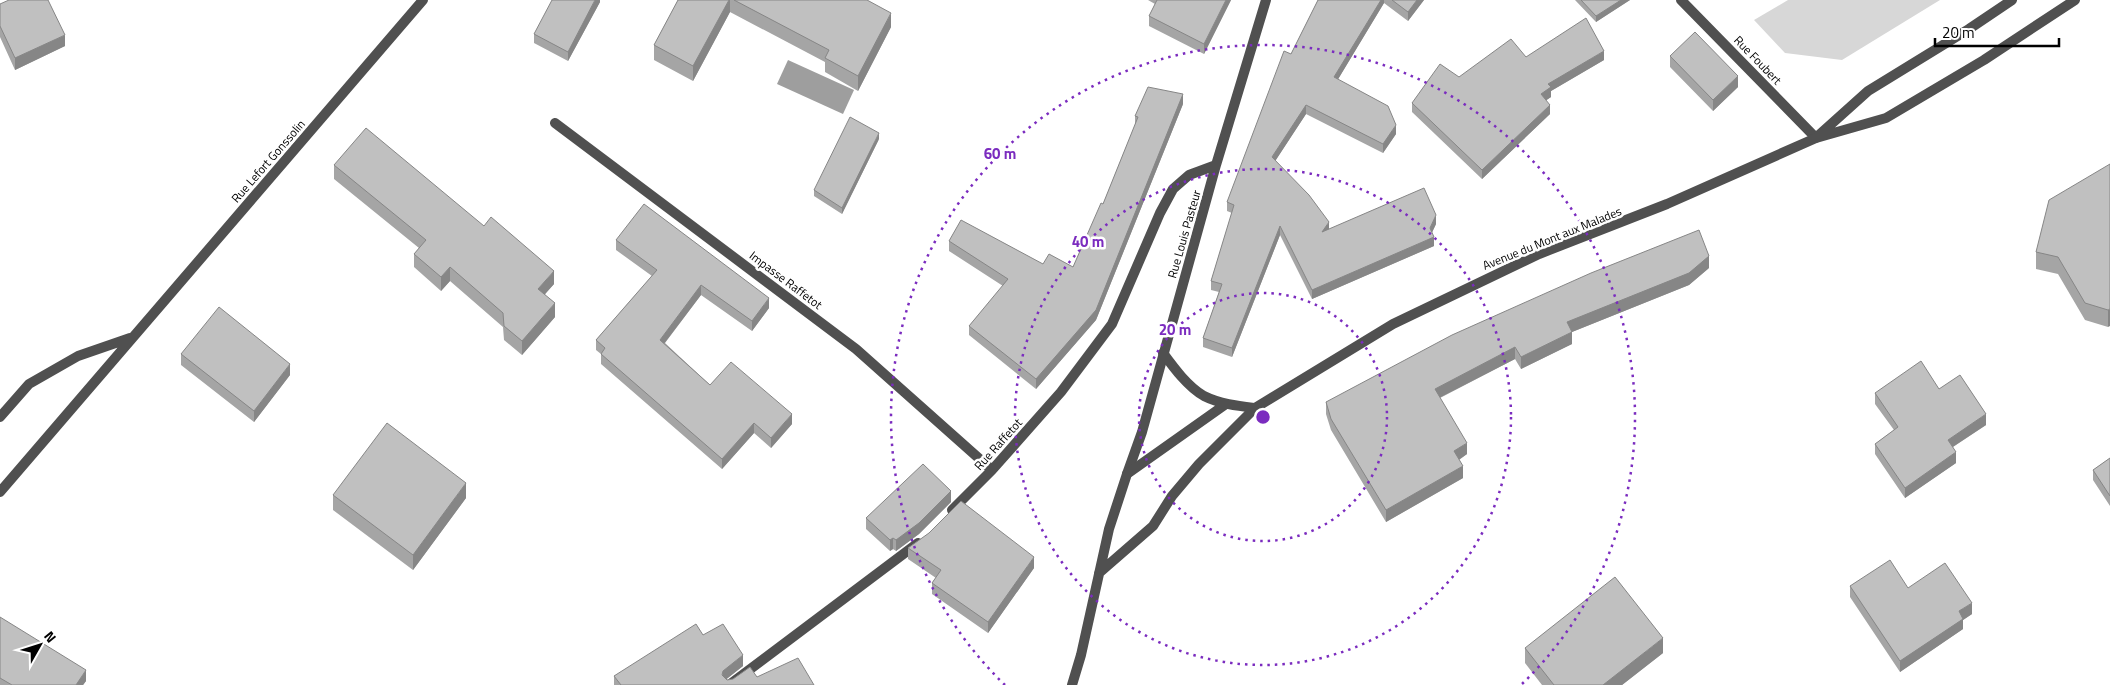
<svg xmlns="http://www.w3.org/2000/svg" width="2110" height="685" viewBox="0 0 2110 685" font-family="'Titillium Web',sans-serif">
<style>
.green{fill:#d7d7d7}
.water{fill:#9e9e9e}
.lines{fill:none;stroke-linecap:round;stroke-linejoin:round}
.minor{stroke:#505050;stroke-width:10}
.tertiary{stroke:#505050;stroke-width:10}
.wall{fill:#a5a5a5}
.shaded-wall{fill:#868686}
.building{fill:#c0c0c0;stroke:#868686}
.ring{fill:none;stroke:#7b2cbf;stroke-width:2.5;stroke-dasharray:2.5 5}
.labels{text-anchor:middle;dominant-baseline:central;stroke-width:5;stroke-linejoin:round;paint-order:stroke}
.street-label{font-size:12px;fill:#000;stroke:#fff}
.centre{fill:#7b2cbf;stroke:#fff;stroke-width:2.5}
.ring-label{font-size:15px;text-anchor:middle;font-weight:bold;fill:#7b2cbf;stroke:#fff;stroke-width:5;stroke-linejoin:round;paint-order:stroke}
</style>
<rect width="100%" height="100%" fill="#fff"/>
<!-- green -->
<path class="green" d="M1788 0H1940L1842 60 1785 53 1754 20Z"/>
<!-- water -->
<path class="water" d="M788 60 854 90 843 114 777 84Z"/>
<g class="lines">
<!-- minor -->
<path class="minor" d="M1681 0 1816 138
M555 123 856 349 992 470
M0 417 29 384 78 356 130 338
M1127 474 1142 432 1216 165 1266 0
M0 492 423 0
M952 510 992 470 1061 392 1112 324 1160 213 1173 189 1189 175 1216 165
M729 685 918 543"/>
<!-- tertiary -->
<path class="tertiary" d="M1819 135 1868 91 1969 29 2012 0
M1163 353C1174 368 1188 387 1204 396 1220 404 1238 406 1255 408
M1099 573 1153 526 1172 496 1199 464 1255 408 1393 324 1539 254 1667 204 1816 138 1886 118 1984 60 2075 0
M1072 685 1081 655 1109 529 1127 474 1226 404"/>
</g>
<!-- wall -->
<path class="wall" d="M600 0V2L568 61 534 43V34Z
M678 0H867L891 27 858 91 825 72V62L730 12 693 81 654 60V45Z
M1148 0H1231L1204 54 1149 26V16L1155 4Z
M1318 0H1424L1408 21 1384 3 1338 79 1396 134 1383 153 1306 114 1275 161 1329 229 1436 224 1432 232 1434 246 1312 299 1280 235 1232 357 1203 347V338L1219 292 1211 290V281L1232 213 1227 211V202L1291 54Z
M1575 0H1630L1596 22Z
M0 4 65 46 15 70 0 37Z
M1670 56 1738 87 1713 111 1670 67Z
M1526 57 1604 60 1551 91V97L1546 100 1550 114 1482 179 1412 112V103L1459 77Z
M1183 104 1096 320 1036 389 969 335V326L1003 286 949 251V241L1043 264 1073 267 1103 204 1135 125V116Z
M879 139 842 214 814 196V190Z
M2110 164 2108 327 2085 320 2058 274 2036 269V252Z
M334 165 554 284 545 294 555 317 522 355 504 340 503 327 450 281 441 291 414 267V254L419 248 334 179Z
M616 240 769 308 752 331 701 295 665 343 710 385 792 424 771 448 754 433 722 469 601 364V354L596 350V340L652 276 616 250Z
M1709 268 1689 285 1572 332V344L1521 369 1515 359 1440 398 1467 454 1459 460 1463 478 1386 522 1331 430 1326 414V402Z
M181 354 290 375 254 422 181 365Z
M1939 389 1986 425 1953 447 1956 463 1905 498 1875 454V444L1894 430 1875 404V393Z
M2110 458V506L2093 480V470Z
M333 495 466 498 413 570 333 510Z
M951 502 919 534 896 551 893 549 890 551 866 529V518Z
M908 548 1034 568 988 633 932 594V583L936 578 908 559Z
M1850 586 1908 588 1972 614 1963 620V629L1900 672 1850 597Z
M0 617 86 681 83 685H0Z
M703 635 743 666 726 679 727 680 757 677 814 685H614V676Z
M1525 648 1663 653 1622 685H1542L1525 663Z"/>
<!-- shaded-wall -->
<path class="shaded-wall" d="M595 0H600V2L568 61V52Z
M729 0H730V12L693 81V66Z
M1226 0H1231L1204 54V44Z
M1381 0H1384V3L1334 86V77Z
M1417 0H1424L1408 21V12Z
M1621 0H1630L1596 22V16Z
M891 13V27L858 91V76Z
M65 35V46L15 70V58Z
M1604 51V60L1551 91V97L1541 104V94L1548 84Z
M1738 76V87L1713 111V100Z
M1183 94V104L1096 320 1036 389V379Z
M1306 105V114L1272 166V157Z
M1550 105V114L1482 179V170Z
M1396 125V134L1383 153V144Z
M879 133V139L842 214V208Z
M1436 215V224L1430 237V228Z
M1329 222V231L1322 232Z
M1280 226V235L1232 357V348Z
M1434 237V246L1312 299V290Z
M1709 256V268L1689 285 1567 334V322Z
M450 267V281L441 291V277Z
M554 271V284L538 302V289Z
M701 285V295L660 349V340Z
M769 298V308L752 331V321Z
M555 303V317L522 355V341Z
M2110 309V326L2108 327V310Z
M1572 332V344L1521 369V357Z
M1515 347V359L1435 400V389Z
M290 364V375L254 422V411Z
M792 414V424L771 448V438Z
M1986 414V425L1948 450V440Z
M754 423V433L722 469V459Z
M1467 443V454L1454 463V451Z
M1956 452V463L1905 498V488Z
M1463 466V478L1386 522V510Z
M466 483V498L413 570V555Z
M951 491V502L919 534 896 551V540Z
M893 538V549L890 551V540Z
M1034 557V568L988 633V622Z
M1972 603V614L1963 620V629L1900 672V661L1959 611Z
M1663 638V653L1622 685H1603Z
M743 655V666L723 682V671Z
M86 670V681L83 685H76Z"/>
<!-- building -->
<path class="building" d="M9 0H48L65 35 15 58 0 26V4Z
M552 0H595L568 52 534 34Z
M678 0H729L693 66 654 45Z
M734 0H867L891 13 858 76 825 58 829 50Z
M1157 0H1226L1204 44 1149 16Z
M1318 0H1381L1334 77 1388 106 1396 125 1383 144 1306 105 1272 157 1309 195 1329 222 1322 232 1424 188 1436 215 1430 228 1434 237 1312 290 1280 226 1232 348 1203 338 1222 284 1211 281 1234 205 1227 202 1284 51 1291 54Z
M1392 0H1417L1408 12Z
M1581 0H1621L1596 16Z
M1586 18 1604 51 1548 84 1551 87 1541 94 1550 105 1482 170 1412 103 1440 64 1459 77 1511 39 1526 57Z
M1695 32 1738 76 1713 100 1670 56Z
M1148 87 1183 94 1096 310 1036 379 969 326 1008 279 949 241 961 220 1043 264 1049 254 1073 267 1101 203 1103 204 1138 117 1135 116Z
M850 117 879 133 842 208 814 190Z
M366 128 484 226 491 217 554 271 538 289 555 303 522 341 504 326 503 313 450 267 441 277 414 254 426 240 334 165Z
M2110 164V309L2108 310 2085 303 2058 257 2036 252 2049 200Z
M644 204 769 298 752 321 701 285 660 340 710 385 731 362 792 414 771 438 754 423 722 459 601 354 605 348 596 340 657 270 616 240Z
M1699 230 1709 256 1689 273 1567 322 1572 332 1521 357 1515 347 1435 389 1467 443 1454 451 1463 466 1386 510 1331 419 1326 402 1452 335 1591 273Z
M219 307 290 364 254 411 181 354Z
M1921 361 1939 389 1960 375 1986 414 1948 440 1956 452 1905 488 1875 444 1898 427 1875 393Z
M387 423 466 483 413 555 333 495Z
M2110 458V496L2093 470Z
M923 464 951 491 919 523 896 540 893 538 890 540 866 518Z
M961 501 1034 557 988 622 932 583 941 570 908 548 929 533Z
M1890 560 1908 588 1945 563 1972 603 1959 611 1963 619 1900 661 1850 586Z
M1615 577 1663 638 1603 685H1554L1525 648Z
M0 617 86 670 76 685H12L0 678Z
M696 624 703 635 723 624 743 655 723 671 722 675 727 680 733 679 750 667 757 677 798 658 814 685H621L614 676Z"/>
<!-- distance rings -->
<g class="ring">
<circle cx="1263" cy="417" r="124"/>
<circle cx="1263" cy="417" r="248"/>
<path d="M1005 685A372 372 0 1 1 1521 685"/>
</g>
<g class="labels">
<!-- street labels -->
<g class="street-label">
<text transform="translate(1758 60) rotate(46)">Rue Foubert</text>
<text transform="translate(268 161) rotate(-49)">Rue Lefort Gonssolin</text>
<text transform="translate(1184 234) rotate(-74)">Rue Louis Pasteur</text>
<text transform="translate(1552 238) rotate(-22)">Avenue du Mont aux Malades</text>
<text transform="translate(786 280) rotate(37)">Impasse Raffetot</text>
<text transform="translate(998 444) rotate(-48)">Rue Raffetot</text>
</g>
</g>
<circle cx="1263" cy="417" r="8" class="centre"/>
<g class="ring-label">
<text x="1000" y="159">60 m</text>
<text x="1088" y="247">40 m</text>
<text x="1175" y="335">20 m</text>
</g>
<!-- north arrow -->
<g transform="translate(40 645) rotate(51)" stroke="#ffffff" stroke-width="4" paint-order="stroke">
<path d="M0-4L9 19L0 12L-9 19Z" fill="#000000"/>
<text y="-8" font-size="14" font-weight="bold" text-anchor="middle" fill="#000000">N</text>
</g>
<!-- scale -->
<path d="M1935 38v8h124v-8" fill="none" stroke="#000000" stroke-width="2.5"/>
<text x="1942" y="38" font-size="15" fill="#000000" stroke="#ffffff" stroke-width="4" paint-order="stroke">20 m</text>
</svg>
